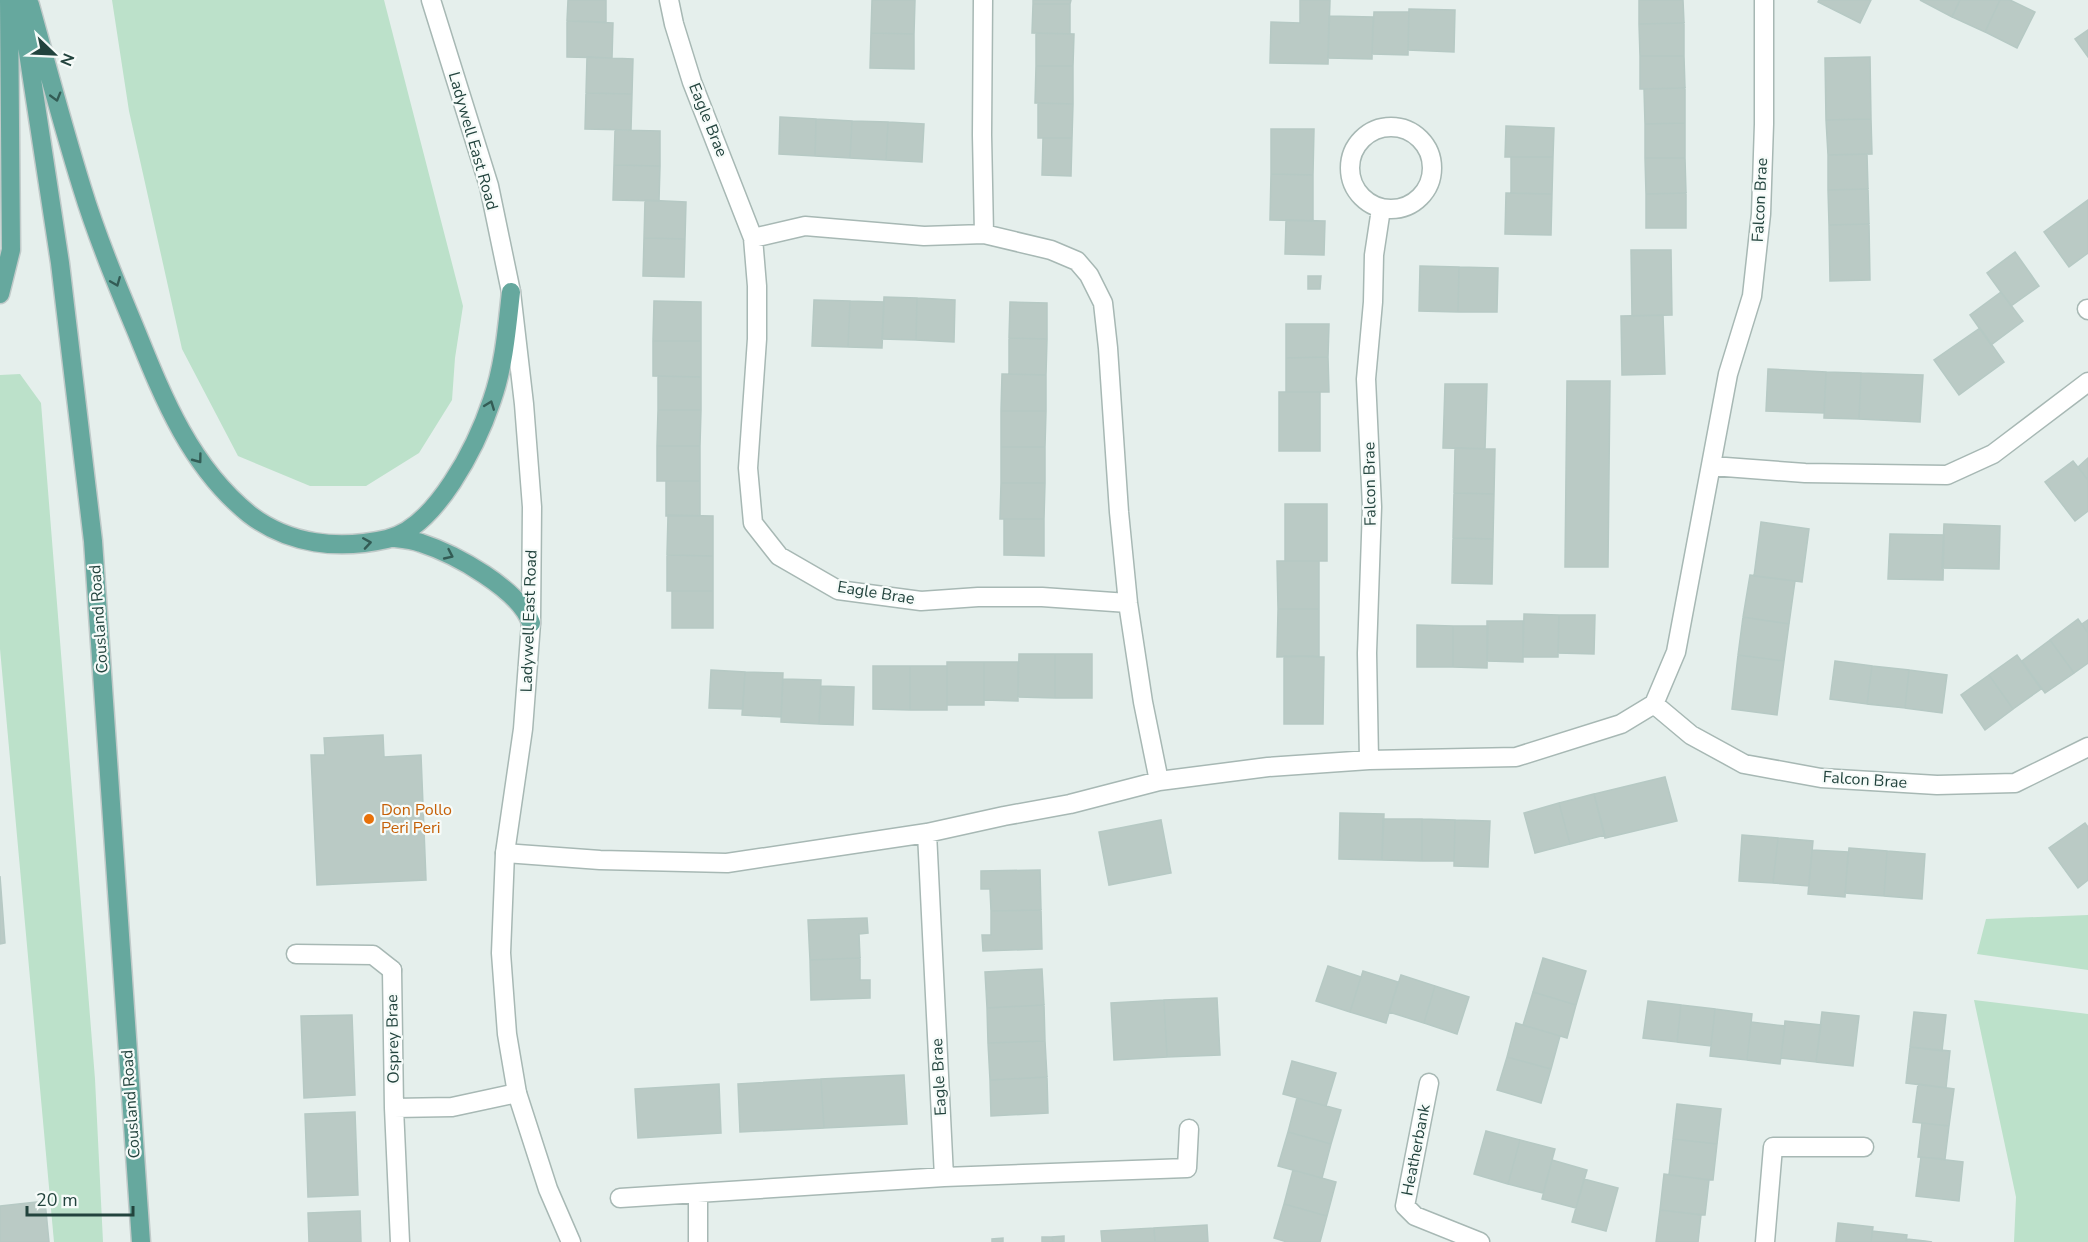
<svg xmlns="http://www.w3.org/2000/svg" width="2088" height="1242" viewBox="0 0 2088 1242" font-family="'Nunito Sans',sans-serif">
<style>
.green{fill:#bce1ca}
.building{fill:#bacac5;stroke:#b6c9c4;stroke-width:1.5}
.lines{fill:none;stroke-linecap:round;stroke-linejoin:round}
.service-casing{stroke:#a7b8b4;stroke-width:21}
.minor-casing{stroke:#a7b8b4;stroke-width:21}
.tertiary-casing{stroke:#a7b8b4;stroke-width:21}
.primary-casing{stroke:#c1cac9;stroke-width:21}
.service{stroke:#fff;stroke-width:18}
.minor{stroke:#fff;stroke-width:18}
.tertiary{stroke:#fff;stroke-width:18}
.primary{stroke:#66a89e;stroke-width:18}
.oneway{stroke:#335c55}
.food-dot{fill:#e8710a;stroke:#f6fbf9;stroke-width:2}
.labels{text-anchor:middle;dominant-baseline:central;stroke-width:4.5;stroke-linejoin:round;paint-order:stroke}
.street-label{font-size:16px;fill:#22433d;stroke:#f6fbf9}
.food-label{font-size:16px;fill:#c56008;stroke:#f6fbf9;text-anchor:start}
</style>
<rect width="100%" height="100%" fill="#e5efec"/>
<!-- green -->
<path class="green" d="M112 0H384L463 306 455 358 452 400 419 453 366 486H310L238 456 182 349 129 111Z
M20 374 41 403 95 1079 103 1242H54L0 649V375Z
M2088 915V970L1977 954 1986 919Z
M1974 1000 2088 1014V1242H2014L2016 1197Z"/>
<!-- building -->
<path class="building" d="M568 0H606V22L567 21Z
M872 0H915L914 34 871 33Z
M1033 0H1071L1070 4H1033Z
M1300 0H1330L1328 64 1270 63 1271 22 1300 23Z
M1639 0H1683L1684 23 1639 24Z
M1819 0H1871L1860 23 1818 2Z
M1920 0H1960L1952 17Z
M1960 0H2000L1985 32 1952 17Z
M2000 0H2010L2035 12 2017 48 1985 32Z
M1033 4H1070V34L1032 33Z
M1409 9 1455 10 1454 52 1408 50Z
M1374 12H1409L1408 55 1372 54Z
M1329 16 1373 17 1372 59 1328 58Z
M567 21 613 23 612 58 567 57Z
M1684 23V56H1640L1639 24Z
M2088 30V57L2075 39Z
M871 33 914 34V69L870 68Z
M1036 33 1074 34 1073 66H1036Z
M1640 56H1684L1685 88 1640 89Z
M587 57 633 59 632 94 586 93Z
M1870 57 1871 119 1826 120 1825 58Z
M1036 66H1073V104L1035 103Z
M1685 88V123L1645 124 1644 89Z
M586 93 632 94 631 130 585 129Z
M1038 103 1073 104 1072 138H1038Z
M780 117 816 119 815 156 779 154Z
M816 119 852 121 850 158 815 156Z
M1871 119 1872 154 1828 155 1826 120Z
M852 121 888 122 886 160 850 158Z
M888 122 924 124 922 162 886 160Z
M1685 123V158H1645V124Z
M1506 126 1554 128 1553 157H1505Z
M1271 129H1314L1313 175 1271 174Z
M615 130 660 131V166L614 165Z
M1043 138H1072L1071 176 1042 175Z
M1867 154 1868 189 1828 190V155Z
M1511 157H1553L1552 194 1511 193Z
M1645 158H1685L1686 193 1646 194Z
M614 165 660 166 659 201 613 200Z
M1271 174 1313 175V221L1270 220Z
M1868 189 1869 224 1829 225 1828 190Z
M1506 193 1552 194 1551 235 1505 234Z
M1686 193V228H1646V194Z
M645 200 686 202 685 239 644 238Z
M2088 200V253L2069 267 2044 232Z
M1286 220 1325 221 1324 255 1285 254Z
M1869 224 1870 280 1830 281 1829 225Z
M644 238 685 239 684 277 643 276Z
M1631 250H1671L1672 315 1632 316Z
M2015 252 2039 286 2011 306 1987 273Z
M1420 266 1459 267 1458 312 1419 311Z
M1459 267 1498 268 1497 312H1458Z
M1308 276H1321L1320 289H1308Z
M2001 292 2023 321 1991 345 1970 315Z
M884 297 917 298 916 340 882 339Z
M917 298 955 300 954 342 916 340Z
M814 300 850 301 848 347 812 346Z
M654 301 701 302V341H653Z
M850 301 884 302 882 348 848 347Z
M1010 302 1047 303V339L1009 338Z
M1663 315 1665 374 1622 375 1621 316Z
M1286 324H1329L1328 357 1286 358Z
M1980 328 2004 362 1959 395 1934 360Z
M1009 338 1047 339 1046 375 1009 374Z
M653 341H701V377L653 376Z
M1328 357 1329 392H1286V358Z
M1768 369 1826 372 1824 413 1766 411Z
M1826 372 1861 373 1859 419 1824 418Z
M1861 373 1923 375 1920 422 1859 419Z
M1002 374 1046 375V411H1001Z
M658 376 701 377V410H658Z
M1567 381H1610L1608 567H1565Z
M1445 384H1487L1485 449 1443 448Z
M1279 392H1320V451H1279Z
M658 410H701L700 446H657Z
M1001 411H1046L1045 447H1001Z
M657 446H700V481H657Z
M1001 447H1045V483H1001Z
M1455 448 1495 449 1494 494 1454 493Z
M2088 458V480L2078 467Z
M2073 461 2088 480V511L2075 521 2045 482Z
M666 481H700V516H666Z
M1001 483H1045L1044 519H1000Z
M1454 493 1494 494 1493 539 1453 538Z
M1285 504H1327V561H1285Z
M668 515 713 516V556L667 555Z
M1004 519H1044V556L1004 555Z
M1761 522 1809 529 1802 582 1754 576Z
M1944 524 2000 526 1999 569 1942 568Z
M1890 534 1944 535 1943 580 1888 579Z
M1453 538 1493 539 1492 584 1452 583Z
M667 555 713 556V591H667Z
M1277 561H1319V609H1278Z
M1750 575 1795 581 1789 624 1743 617Z
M672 591H713V628H672Z
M1278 609H1319V656L1277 657Z
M1524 614 1559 615 1558 657H1523Z
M1559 615H1595L1594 654 1558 653Z
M1743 617 1789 624 1784 661 1738 655Z
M2078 619 2088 633V663L2074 673 2050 640Z
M2088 620V633L2082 624Z
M1487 621H1523V662L1487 661Z
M1417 625 1453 626V667H1417Z
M1453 626H1488L1487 668 1453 667Z
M2050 640 2074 673 2045 693 2022 661Z
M1019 654H1055V698L1018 697Z
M1055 654H1092V698H1055Z
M1738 655 1784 661 1777 715 1732 709Z
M2017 655 2041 689 2013 709 1989 675Z
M1284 656 1324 657 1323 724H1284Z
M1835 661 1872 666 1867 704 1830 699Z
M947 662H984V705H947Z
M984 662H1018V701L984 700Z
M873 666H910V710L873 709Z
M910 666H947V710H910Z
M1872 666 1909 670 1905 708 1867 704Z
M711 670 745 672 743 709 709 708Z
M1909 670 1947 675 1942 713 1905 708Z
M745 672 783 673 781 717 742 715Z
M1989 675 2013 709 1985 730 1961 695Z
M783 679 821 680 819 724 781 722Z
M821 686 854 687 853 725 819 724Z
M383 735 384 757 421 755 426 880 317 885 311 755H325L324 738Z
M1665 777 1677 821 1605 838 1594 794Z
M1594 794 1605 835 1570 844 1559 803Z
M1559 803 1570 844 1535 853 1524 813Z
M1340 813 1384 814 1382 860 1339 859Z
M1383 819H1422V861L1382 860Z
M1422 819 1455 820 1454 861H1422Z
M1161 820 1171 873 1109 885 1099 832Z
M1455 820 1490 821 1488 867 1454 866Z
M2085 823 2088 827V880L2078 888 2049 848Z
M1742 835 1778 838 1773 883 1739 881Z
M1778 838 1813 841 1809 886 1773 883Z
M1849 848 1887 851 1884 896 1845 893Z
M1812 850 1848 852 1845 897 1808 894Z
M1887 851 1925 854 1922 899 1884 896Z
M1040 870 1041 910 991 911 990 889H981V871Z
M0 876 5 943 0 944Z
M1041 910 1042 949 983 951 982 935H991V911Z
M867 918 868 933 859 934 860 958 810 960 808 920Z
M860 958V980H870V998L811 1000 810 960Z
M1543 958 1586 971 1576 1005 1533 992Z
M1328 966 1361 977 1350 1012 1316 1001Z
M1042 969 1044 1005 987 1008 985 972Z
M1363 971 1398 982 1386 1023 1350 1012Z
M1401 975 1435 986 1424 1023 1389 1012Z
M1435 986 1469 997 1457 1034 1424 1023Z
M1533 992 1576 1005 1567 1038 1523 1025Z
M1217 998 1220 1055 1167 1057 1164 1000Z
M1164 1000 1167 1057 1114 1060 1111 1003Z
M1648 1001 1681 1005 1677 1042 1643 1038Z
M1044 1005 1045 1041 988 1043 987 1008Z
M1681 1005 1715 1009 1711 1046 1677 1042Z
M1715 1009 1752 1014 1747 1060 1710 1056Z
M1822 1012 1859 1016 1853 1066 1816 1062Z
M1914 1012 1946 1015 1942 1051 1910 1047Z
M352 1015 355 1095 304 1098 301 1016Z
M1785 1021 1821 1025 1816 1062 1781 1058Z
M1751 1022 1785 1026 1780 1064 1747 1060Z
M1516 1023 1560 1036 1551 1069 1507 1057Z
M1045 1041 1047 1077 990 1080 988 1043Z
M1910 1047 1950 1051 1946 1088 1906 1083Z
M1507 1057 1551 1069 1541 1103 1497 1090Z
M1292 1061 1336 1073 1326 1106 1283 1094Z
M904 1075 907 1124 824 1128 821 1079Z
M1047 1077 1048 1113 991 1116 990 1080Z
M821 1079 824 1128 740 1132 738 1084Z
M719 1084 721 1133 638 1138 635 1089Z
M1918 1084 1954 1089 1949 1126 1913 1122Z
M1297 1098 1341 1110 1331 1144 1288 1132Z
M1677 1104 1721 1109 1717 1144 1673 1139Z
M355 1112 358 1195 308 1197 305 1114Z
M1922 1123 1949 1126 1945 1159 1918 1157Z
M1486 1131 1520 1140 1508 1184 1474 1174Z
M1288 1132 1331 1144 1322 1178 1278 1166Z
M1673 1139 1717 1144 1713 1180 1669 1175Z
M1520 1140 1555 1149 1543 1193 1508 1184Z
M1921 1157 1963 1162 1959 1201 1916 1196Z
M1552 1160 1587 1170 1576 1208 1542 1199Z
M1293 1170 1336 1182 1327 1216 1284 1204Z
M1664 1174 1709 1180 1705 1215 1660 1210Z
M1584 1179 1618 1188 1606 1231 1572 1222Z
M45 1201 49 1242H0V1206Z
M1284 1204 1327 1216 1320 1242H1287L1274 1238Z
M1660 1210 1701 1215 1698 1242H1656Z
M360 1211 361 1242H309L308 1213Z
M1838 1223 1873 1227 1871 1242H1836Z
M1207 1225 1208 1242H1155L1154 1228Z
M1154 1228 1155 1242H1102L1101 1231Z
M1872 1231 1907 1235 1906 1242H1871Z
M1064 1236V1242H1053L1052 1237Z
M1042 1237H1052L1053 1242H1042Z
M1003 1238V1242H992V1239Z
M1907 1239 1925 1241 1932 1242H1906Z"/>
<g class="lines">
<!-- service casing -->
<g class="service-casing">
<path id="service" d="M296 954 373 955 392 970"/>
</g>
<!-- minor casing -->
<g class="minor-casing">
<path id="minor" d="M669 0 674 24 692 82 753 238 805 226 924 236 984 234 1051 250 1077 261 1089 275 1103 303 1108 348 1119 512 1128 603 1143 702 1159 781
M983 0 982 135 984 234
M1350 168a41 41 0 1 1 82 0a41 41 0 1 1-82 0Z
M753 238 757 286V339L748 468 753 523 779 556 838 590 921 601 978 597H1042L1128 603
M2087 309 2088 310
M1712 466 1805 473 1947 475 1993 454 2088 382
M1654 704 1691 735 1744 764 1821 778 1937 785 2015 783 2088 747
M1369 760 1367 653 1372 507 1366 379 1373 302 1374 255 1381 209
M927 833 944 1177
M505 853 600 860 727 863 927 833 1004 816 1070 804 1159 781 1268 767 1369 760 1516 757 1621 724 1654 704 1676 652 1728 374 1752 296 1761 214 1764 124V0
M392 970 394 1108
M1429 1083 1405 1206 1415 1216 1480 1242
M698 1193V1242
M620 1198 944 1177 1187 1168 1189 1129
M400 1242 394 1108 452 1107 517 1093
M1765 1242 1773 1147H1864"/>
</g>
<!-- tertiary casing -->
<g class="tertiary-casing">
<path id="tertiary" d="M431 0 489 186 511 292 524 404 532 507 531 623 523 729 505 853 501 953 507 1034 517 1093 548 1189 571 1242"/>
</g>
<!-- primary casing -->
<g class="primary-casing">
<path id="primary" d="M20 0 60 263 93 541 141 1242
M30 5C47 66 63 127 82 188 97 237 117 285 137 333 164 400 191 467 249 514 289 545 339 550 387 539 436 528 477 445 492 400 504 366 507 328 511 292
M0 294 11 250 9 0
M394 538C403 539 413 540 421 543 455 554 519 589 531 623"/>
</g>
<!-- service -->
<use href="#service" class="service"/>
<!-- minor -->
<use href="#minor" class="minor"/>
<!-- tertiary -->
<use href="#tertiary" class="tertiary"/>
<!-- primary -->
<use href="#primary" class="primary"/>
</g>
<!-- one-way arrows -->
<defs><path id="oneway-chevron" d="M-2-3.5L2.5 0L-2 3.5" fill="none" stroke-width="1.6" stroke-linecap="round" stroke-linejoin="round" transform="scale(1.5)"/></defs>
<g class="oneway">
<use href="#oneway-chevron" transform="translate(56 97) rotate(74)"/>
<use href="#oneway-chevron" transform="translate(116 282) rotate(68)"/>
<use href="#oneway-chevron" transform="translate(490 405) rotate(-69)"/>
<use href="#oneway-chevron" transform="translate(198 459) rotate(53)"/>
<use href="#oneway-chevron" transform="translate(367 543) rotate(-9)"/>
<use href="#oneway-chevron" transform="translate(449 555) rotate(25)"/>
</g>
<!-- markers -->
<circle class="food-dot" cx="369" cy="819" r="6"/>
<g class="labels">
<!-- street labels -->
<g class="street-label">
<text transform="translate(708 120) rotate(68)">Eagle Brae</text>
<text transform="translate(473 141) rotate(74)">Ladywell East Road</text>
<text transform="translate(1760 200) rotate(-87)">Falcon Brae</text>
<text transform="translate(1370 484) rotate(-91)">Falcon Brae</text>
<text transform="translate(876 593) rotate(9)">Eagle Brae</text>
<text transform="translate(99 619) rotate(-94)">Cousland Road</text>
<text transform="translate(529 621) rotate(-88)">Ladywell East Road</text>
<text transform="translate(1865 780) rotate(4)">Falcon Brae</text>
<text transform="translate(393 1039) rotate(-91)">Osprey Brae</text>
<text transform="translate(939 1077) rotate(-93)">Eagle Brae</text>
<text transform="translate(131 1104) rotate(-94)">Cousland Road</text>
<text transform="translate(1416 1150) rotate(-79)">Heatherbank</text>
</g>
<!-- food labels -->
<g class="food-label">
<text x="381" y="810">Don Pollo<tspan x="381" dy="18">Peri Peri</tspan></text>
</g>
</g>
<!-- north arrow -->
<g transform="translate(54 54) rotate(113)" stroke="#f6fbf9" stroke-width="4.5" paint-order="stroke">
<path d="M0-4.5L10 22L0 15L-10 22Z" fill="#22433d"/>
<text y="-9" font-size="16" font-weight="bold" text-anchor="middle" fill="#22433d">N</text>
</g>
<!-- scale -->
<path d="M27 1206v9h106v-9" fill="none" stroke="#22433d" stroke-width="3"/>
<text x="36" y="1206" font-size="18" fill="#22433d" stroke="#f6fbf9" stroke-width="4.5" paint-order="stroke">20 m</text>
</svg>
